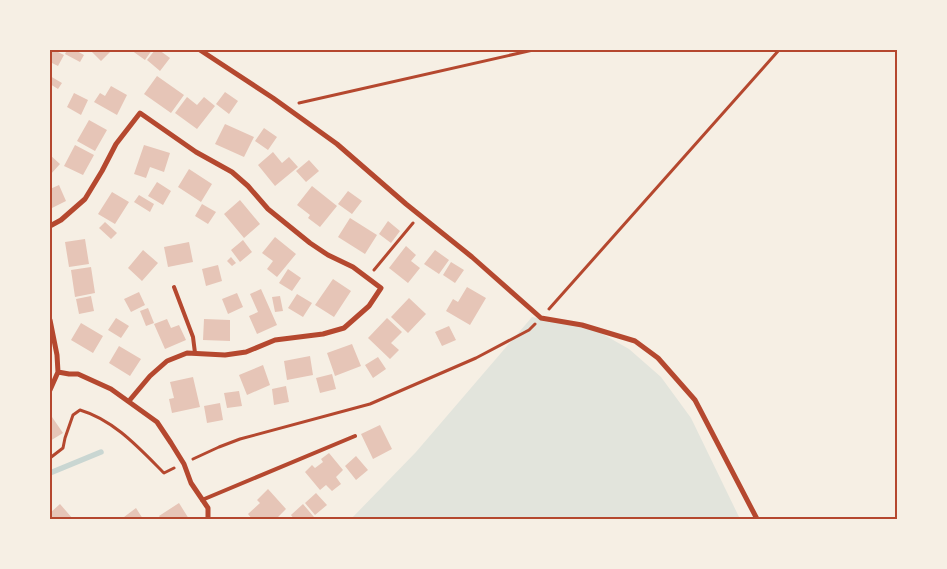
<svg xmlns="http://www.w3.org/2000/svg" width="947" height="569" viewBox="0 0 947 569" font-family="'Archivo Narrow',sans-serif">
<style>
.green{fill:#e2e4dc}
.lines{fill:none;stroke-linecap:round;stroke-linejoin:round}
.stream{stroke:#c9d6d2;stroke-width:5.5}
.building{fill:#e6c5b7}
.path{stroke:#b5482f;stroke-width:3}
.service{stroke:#b5482f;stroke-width:4}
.minor{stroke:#b5482f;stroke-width:5}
.neatline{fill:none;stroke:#b5482f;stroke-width:2}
</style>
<rect width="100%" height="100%" fill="#f6efe4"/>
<!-- green -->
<path class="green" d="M532 317 592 328 629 349 661 377 691 418 740 519H351L416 452Z"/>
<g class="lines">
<!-- stream -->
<path class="stream" d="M50 473 101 452"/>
</g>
<!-- building -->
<path class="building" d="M50 50H54L64 55 58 66 50 62Z
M67 50H75L84 55 80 62 65 54Z
M90 50H112L101 61Z
M131 50H152L145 60Z
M155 50H159L170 58 160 71 147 60Z
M50 76 62 83 58 89 50 84Z
M157 76 184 95 171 113 144 94Z
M111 86 127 95 117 115 94 102 100 93 105 96Z
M225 92 238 101 229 114 216 104Z
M74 93 88 100 81 115 67 107Z
M187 97 197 105 204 97 215 106 197 129 175 113Z
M89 120 107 130 95 151 77 141Z
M225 124 254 137 244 157 215 144Z
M264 128 277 137 268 150 255 141Z
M75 145 94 155 83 175 64 166Z
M144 145 170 153 164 172 150 167 146 178 134 174Z
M273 152 282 163 289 157 298 167 275 186 258 165Z
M50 155 60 164 50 175Z
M309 160 319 171 306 182 296 171Z
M189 169 212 184 201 202 178 187Z
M157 182 171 191 163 205 148 196Z
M59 185 66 201 50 209V189Z
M312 186 337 206 320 227 308 218 310 215 297 205Z
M348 191 362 201 352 214 338 204Z
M112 192 129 202 115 224 98 214Z
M139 195 154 204 150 212 134 202Z
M240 200 260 224 244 238 224 214Z
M202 204 216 212 208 224 195 216Z
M350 218 377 235 365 254 338 237Z
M388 221 400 231 391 243 379 234Z
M105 222 117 233 111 239 99 228Z
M275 237 296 254 277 277 267 269 273 261 262 253Z
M85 239 89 264 69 267 65 242Z
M243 240 252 252 240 262 231 250Z
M189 242 193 262 168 267 164 247Z
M406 246 416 255 411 261 420 268 408 283 389 268Z
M143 250 158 263 142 281 128 268Z
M435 250 449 260 439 274 424 264Z
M231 257 236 263 232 266 227 261Z
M451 262 464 270 455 283 443 275Z
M218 265 222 281 206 286 202 269Z
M91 267 95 293 75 297 71 270Z
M288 269 301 278 292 291 279 283Z
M333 279 351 291 334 317 315 305Z
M467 287 486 298 470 325 446 311 453 299 458 302Z
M261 289 277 325 257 334 249 316 258 312 250 294Z
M139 292 145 305 131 312 124 299Z
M237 293 243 307 228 314 222 299Z
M297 294 312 303 303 317 288 308Z
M91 296 94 311 79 314 76 299Z
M280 296 283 311 275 312 272 297Z
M409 298 426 314 408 333 391 317Z
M148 308 154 323 146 326 140 311Z
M116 318 129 326 121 338 108 330Z
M387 318 402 332 391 343 399 350 390 359 368 338Z
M167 319 171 328 179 325 186 340 165 349 154 324Z
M204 319 230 320V341L203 340Z
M81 323 103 336 93 353 71 340Z
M449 326 456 340 442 346 435 332Z
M352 344 361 366 335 376 327 353Z
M119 346 141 359 130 376 109 363Z
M310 356 313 375 287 380 284 361Z
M378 357 386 369 373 378 365 365Z
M263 365 270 385 247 395 239 375Z
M332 374 336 389 320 393 316 378Z
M193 377 200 407 172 413 169 399 174 398 170 382Z
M286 386 289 402 274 405 272 389Z
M239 391 242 406 227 408 224 393Z
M220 403 223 420 207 423 204 406Z
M52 417 63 433 50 441V418Z
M380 425 392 449 373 459 361 434Z
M329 453 343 470 336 477 341 484 332 491 326 485 320 490 305 472 312 465 315 468 323 462 321 459Z
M356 456 368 470 356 480 345 466Z
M268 489 286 509 276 519H252L248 514 260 503 257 500Z
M316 493 327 505 315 515 305 503Z
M179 503 189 519H161L159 516Z
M60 504 73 519H50V513Z
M303 504 314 517 312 519H294L291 515Z
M136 508 143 519H126L124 517Z"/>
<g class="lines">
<!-- path -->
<path class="path" d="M299 103 533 50
M374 270 413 223
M549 309 779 50
M50 458 63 448 65 438 73 415 80 410C114 420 139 448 164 473L174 468
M193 459 219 447 240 439 370 404 476 358 529 330 535 324"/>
<!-- service -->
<path class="service" d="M174 287 193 337 195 353
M202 500 355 436"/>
<!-- minor -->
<path class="minor" d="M200 50 273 98 337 144 406 204 472 257 541 318 582 325 635 341 658 358 695 400 757 519
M50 226 61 220 85 199 102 171 116 144 140 113 196 152 232 172 248 186 268 209 310 243 328 255 353 267 381 288 369 306 344 328 323 334 275 340 246 352 225 355 187 353 167 361 150 376 129 401
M50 320 57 355 58 372 50 390
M58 372 69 374H78L111 389 157 422 171 443 184 464 191 483 208 508V519"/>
</g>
<!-- border -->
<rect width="947" height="569" fill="none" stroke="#f6efe4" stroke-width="102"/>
<rect x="51" y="51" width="845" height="467" class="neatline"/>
</svg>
